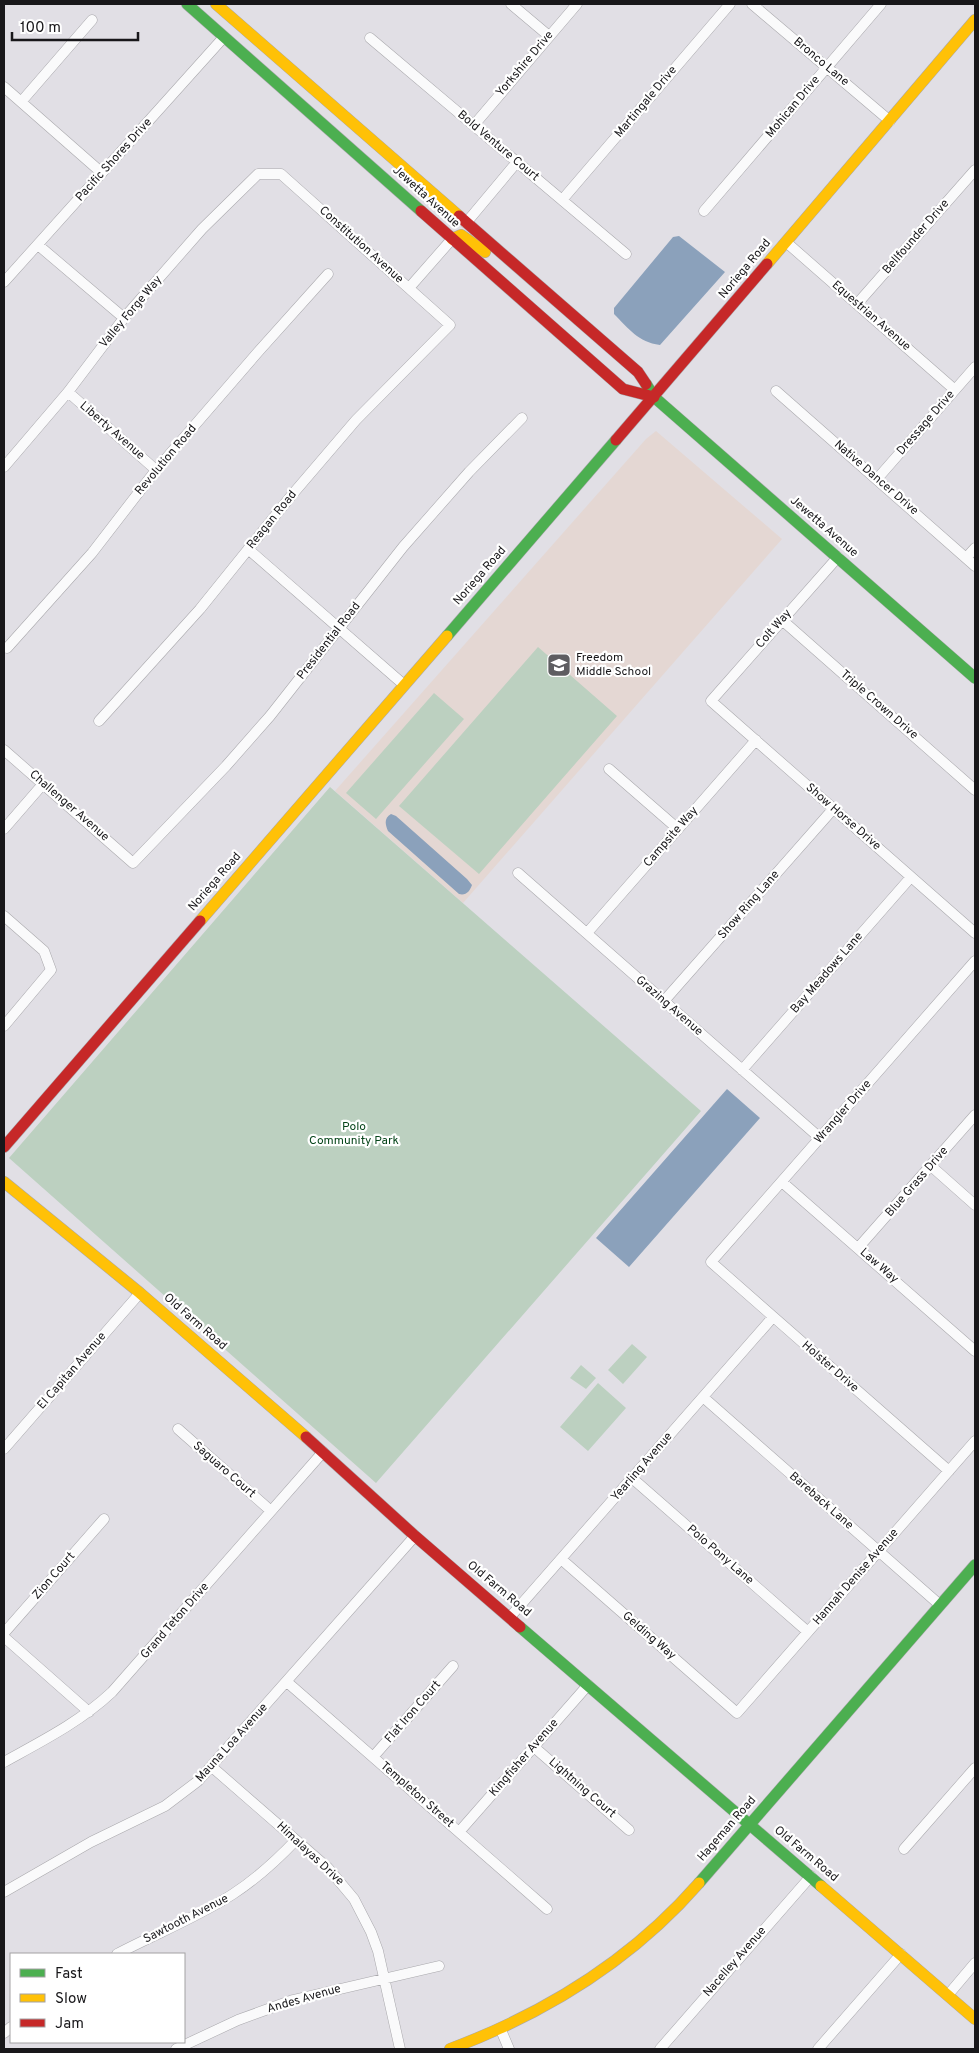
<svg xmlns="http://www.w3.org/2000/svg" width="979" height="2053" viewBox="0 0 979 2053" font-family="Overpass,sans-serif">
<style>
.education{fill:#e4d7d3}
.green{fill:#bcd0c0}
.water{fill:#8ba1bb}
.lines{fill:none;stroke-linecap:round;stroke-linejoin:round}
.street-casing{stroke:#a9a8ac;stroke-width:11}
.fast-casing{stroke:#a9a8ac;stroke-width:12}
.slow-casing{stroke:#a9a8ac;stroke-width:12}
.jam-casing{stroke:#a9a8ac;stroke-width:12}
.street{stroke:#fafafb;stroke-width:10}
.fast{stroke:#4caf50;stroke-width:11}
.slow{stroke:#ffc107;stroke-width:11}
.jam{stroke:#c62828;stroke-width:11}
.labels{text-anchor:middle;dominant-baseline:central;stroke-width:4.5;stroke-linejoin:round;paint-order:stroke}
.street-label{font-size:12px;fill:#18171a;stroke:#fff}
.poi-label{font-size:12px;fill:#18171a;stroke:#fff;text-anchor:start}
.park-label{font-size:12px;fill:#06451a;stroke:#fff}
</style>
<rect width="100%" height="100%" fill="#e1dfe5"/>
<!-- education -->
<path class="education" d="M656 431 782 539 463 903 335 791 646 439Z"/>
<!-- green -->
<path class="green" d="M538 647 617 716 479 874 399 806Z
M434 693 464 719 376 819 346 793Z
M330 787 701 1111 376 1483 9 1158Z
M632 1344 647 1357 623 1384 608 1370Z
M581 1365 596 1378 586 1389 570 1378Z
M598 1383 626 1408 588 1451 560 1427Z"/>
<!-- water -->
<path class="water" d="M679 236 725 272 660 345C638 342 629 329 614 314V308L673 237Z
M391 814 396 816 467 879 472 885C470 891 466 896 459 894L388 831C385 824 384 818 391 814Z
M727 1089 760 1118 629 1267 596 1238Z"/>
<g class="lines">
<!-- street casing -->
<g class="street-casing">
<path id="street" d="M511 4 549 36
M752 4 890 121
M370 38 626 254
M4 87 102 173
M21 102 92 20
M474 125 577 4
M562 200 730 4
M704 211 881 4
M466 223 517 162
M786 242 955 390
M38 245 124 318
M4 282 224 37
M409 288 452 239
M857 304 975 170
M776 391 975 566
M68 392 156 470
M4 467 68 392 124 318 202 229 258 174H281L450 325 356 420 291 496 200 609 99 721
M877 479 975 367
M248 549 403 684
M838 557 711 701 975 933
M966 558 975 548
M782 620 975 790
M7 648 92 553 156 470 258 352 328 274
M4 750 133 863 226 766 270 716 403 547 469 472 522 418
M609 769 678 829
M4 829 43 784
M518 873 820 1138
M4 916 44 951 51 970 4 1026
M587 933 756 740
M664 1001 834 808
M742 1070 911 877
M931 1166 975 1205
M782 1182 975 1351
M858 1248 975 1115
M703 1397 940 1605
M178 1429 271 1511
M4 1449 140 1293
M949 1471 711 1262 975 961
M632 1478 808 1632
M561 1559 737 1713 975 1441
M510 1617 773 1317
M4 1633 104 1519
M4 1637 89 1712
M287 1682 547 1909
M534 1747 629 1830
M373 1757 453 1666
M4 1762C42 1741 80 1722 112 1692L323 1452
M212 1767 328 1868 354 1899 371 1932 378 1951 400 2049
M459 1832 588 1685
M904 1849 975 1768
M4 1892 91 1842 165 1806 198 1781 415 1536
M117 1954C155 1934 196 1918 233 1894 256 1879 277 1860 296 1840
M948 1995 975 1963
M501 2030 509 2049
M4 2033 11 2027
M176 2049 238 2020 293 2000 439 1966
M660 2049 811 1876
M818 2049 901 1954"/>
</g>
<!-- fast casing -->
<g class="fast-casing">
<path id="fast" d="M187 4 421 211
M646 384 654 397 975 678
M447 636 616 440
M520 1627 821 1886
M699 1883 975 1565"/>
</g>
<!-- slow casing -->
<g class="slow-casing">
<path id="slow" d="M216 4 459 216
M452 239 461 235 485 252
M767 264 975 20
M200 921 447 636
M4 1182 140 1293 306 1437
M821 1886 975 2019
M450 2049C546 2013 631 1961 699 1883"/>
</g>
<!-- jam casing -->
<g class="jam-casing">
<path id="jam" d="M421 211 623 389 654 397
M459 216 638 372 646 384
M616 440 767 264
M4 1147 200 921
M306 1437 415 1536 520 1627"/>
</g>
<!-- street -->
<use href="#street" class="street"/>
<!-- fast -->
<use href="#fast" class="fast"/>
<!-- slow -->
<use href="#slow" class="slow"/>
<!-- jam -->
<use href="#jam" class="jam"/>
</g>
<!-- icons -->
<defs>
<g id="school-square" transform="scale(1.25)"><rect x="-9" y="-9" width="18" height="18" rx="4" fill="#5e5d61" stroke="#fff"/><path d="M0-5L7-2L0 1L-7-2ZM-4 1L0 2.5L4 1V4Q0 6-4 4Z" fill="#fff"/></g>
</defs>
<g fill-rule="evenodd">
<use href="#school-square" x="559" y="665"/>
</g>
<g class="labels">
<!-- street labels -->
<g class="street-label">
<text transform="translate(821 62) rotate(40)">Bronco Lane</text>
<text transform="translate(525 64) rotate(-50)">Yorkshire Drive</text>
<text transform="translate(646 102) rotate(-50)">Martingale Drive</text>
<text transform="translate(793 107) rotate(-50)">Mohican Drive</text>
<text transform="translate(498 146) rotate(40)">Bold Venture Court</text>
<text transform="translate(114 160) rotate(-48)">Pacific Shores Drive</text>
<text transform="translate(426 197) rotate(42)">Jewetta Avenue</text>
<text transform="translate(916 237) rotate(-49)">Bellfounder Drive</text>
<text transform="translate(361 245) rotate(42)">Constitution Avenue</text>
<text transform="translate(745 269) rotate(-50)">Noriega Road</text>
<text transform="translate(131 312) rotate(-50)">Valley Forge Way</text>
<text transform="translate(871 316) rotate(41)">Equestrian Avenue</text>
<text transform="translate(926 423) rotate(-49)">Dressage Drive</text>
<text transform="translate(112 431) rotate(41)">Liberty Avenue</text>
<text transform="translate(166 460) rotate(-50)">Revolution Road</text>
<text transform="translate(876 478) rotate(41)">Native Dancer Drive</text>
<text transform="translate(272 520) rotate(-51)">Reagan Road</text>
<text transform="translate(824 527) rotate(41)">Jewetta Avenue</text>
<text transform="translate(480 576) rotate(-49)">Noriega Road</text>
<text transform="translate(774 629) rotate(-49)">Colt Way</text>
<text transform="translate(329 641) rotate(-52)">Presidential Road</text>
<text transform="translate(879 705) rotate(41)">Triple Crown Drive</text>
<text transform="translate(69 806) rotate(41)">Challenger Avenue</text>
<text transform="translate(843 817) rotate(41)">Show Horse Drive</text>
<text transform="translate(671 837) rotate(-49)">Campsite Way</text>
<text transform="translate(215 882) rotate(-49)">Noriega Road</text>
<text transform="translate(749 905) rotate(-49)">Show Ring Lane</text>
<text transform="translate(827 973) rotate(-49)">Bay Meadows Lane</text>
<text transform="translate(669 1006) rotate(41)">Grazing Avenue</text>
<text transform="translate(843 1112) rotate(-49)">Wrangler Drive</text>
<text transform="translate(917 1182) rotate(-49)">Blue Grass Drive</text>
<text transform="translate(879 1266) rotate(41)">Law Way</text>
<text transform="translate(195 1322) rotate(41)">Old Farm Road</text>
<text transform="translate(830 1367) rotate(41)">Holster Drive</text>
<text transform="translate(72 1371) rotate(-49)">El Capitan Avenue</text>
<text transform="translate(642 1467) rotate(-49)">Yearling Avenue</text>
<text transform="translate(224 1470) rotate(41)">Saguaro Court</text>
<text transform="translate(821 1501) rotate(41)">Bareback Lane</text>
<text transform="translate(720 1555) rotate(41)">Polo Pony Lane</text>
<text transform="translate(54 1576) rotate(-49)">Zion Court</text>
<text transform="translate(856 1577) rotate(-49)">Hannah Denise Avenue</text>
<text transform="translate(499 1589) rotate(40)">Old Farm Road</text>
<text transform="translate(175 1621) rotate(-49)">Grand Teton Drive</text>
<text transform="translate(649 1636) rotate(41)">Gelding Way</text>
<text transform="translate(413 1712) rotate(-49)">Flat Iron Court</text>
<text transform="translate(232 1743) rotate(-48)">Mauna Loa Avenue</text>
<text transform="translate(524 1758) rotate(-49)">Kingfisher Avenue</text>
<text transform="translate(582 1788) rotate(41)">Lightning Court</text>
<text transform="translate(417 1795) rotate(41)">Templeton Street</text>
<text transform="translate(727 1829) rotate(-49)">Hageman Road</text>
<text transform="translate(310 1854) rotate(43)">Himalayas Drive</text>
<text transform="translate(806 1854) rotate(40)">Old Farm Road</text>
<text transform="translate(186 1919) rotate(-27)">Sawtooth Avenue</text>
<text transform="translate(735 1962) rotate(-49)">Nacelley Avenue</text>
<text transform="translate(304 1999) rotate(-16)">Andes Avenue</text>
</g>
<!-- poi labels -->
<g class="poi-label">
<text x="576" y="658">Freedom<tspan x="576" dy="14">Middle School</tspan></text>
</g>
<!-- park labels -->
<g class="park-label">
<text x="354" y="1127">Polo<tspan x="354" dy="14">Community Park</tspan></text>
</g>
</g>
<!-- border -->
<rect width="979" height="2053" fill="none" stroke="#18171a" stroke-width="10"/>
<!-- legend -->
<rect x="10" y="1953" width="175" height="90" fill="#ffffff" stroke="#a3a2a3"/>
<rect x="20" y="1969" width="25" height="8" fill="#4caf50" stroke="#a3a2a3"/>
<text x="55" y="1978" font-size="15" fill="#18171a">Fast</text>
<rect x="20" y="1994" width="25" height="8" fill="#ffc107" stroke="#a3a2a3"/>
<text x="55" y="2003" font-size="15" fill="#18171a">Slow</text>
<rect x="20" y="2019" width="25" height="8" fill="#c62828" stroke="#a3a2a3"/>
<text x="55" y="2028" font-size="15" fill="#18171a">Jam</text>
<!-- scale -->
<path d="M12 32v8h126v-8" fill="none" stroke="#18171a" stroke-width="2.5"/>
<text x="20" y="32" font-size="15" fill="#18171a" stroke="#ffffff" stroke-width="4" paint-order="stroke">100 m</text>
</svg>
